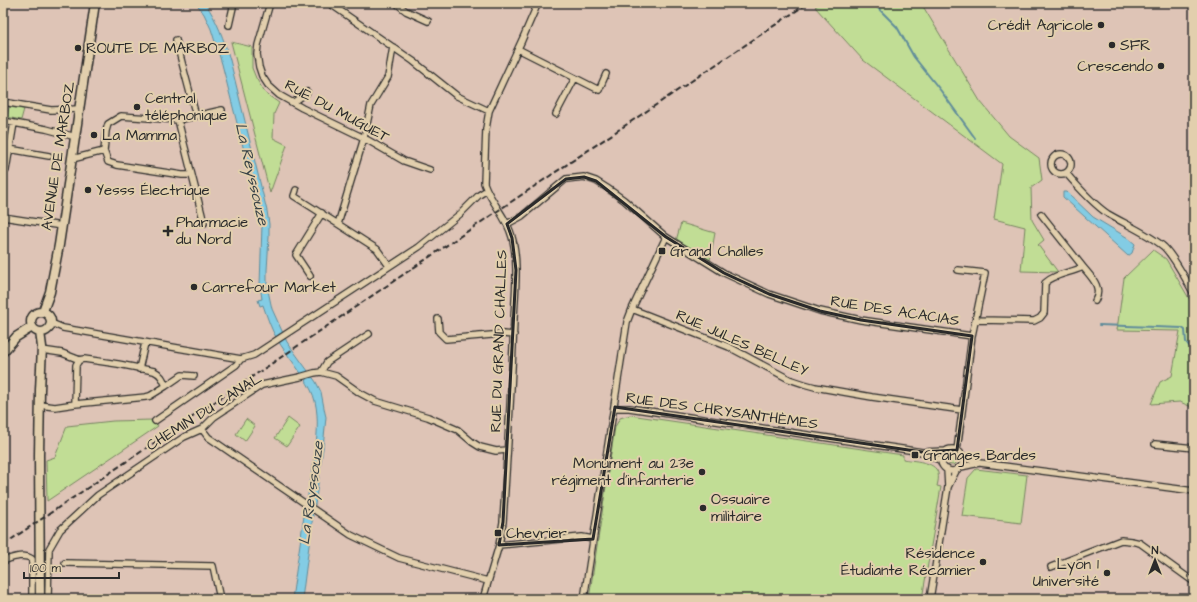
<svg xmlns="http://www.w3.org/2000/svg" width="1197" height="602" viewBox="0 0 1197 602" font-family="'Architects Daughter',sans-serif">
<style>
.green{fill:#c1dd95;stroke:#768460}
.water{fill:#83cce4;stroke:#608c9a}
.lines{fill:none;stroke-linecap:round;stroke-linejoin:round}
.stream{stroke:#608c9a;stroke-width:2}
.street-casing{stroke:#2b2b2b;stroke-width:8}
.secondary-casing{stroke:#2b2b2b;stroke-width:11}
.street{stroke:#e2cfad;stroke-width:5.5}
.secondary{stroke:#e2cfad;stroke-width:8}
.rail{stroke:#2b2b2b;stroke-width:2;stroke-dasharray:6 3;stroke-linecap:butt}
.marked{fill:none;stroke:#2b2b2b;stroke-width:3;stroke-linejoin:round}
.poi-dot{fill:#2b2b2b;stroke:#e2cfad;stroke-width:1.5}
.labels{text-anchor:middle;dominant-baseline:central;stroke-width:4;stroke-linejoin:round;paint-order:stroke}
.poi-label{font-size:15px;fill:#2b2b2b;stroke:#e2cfad;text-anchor:start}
.street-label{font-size:15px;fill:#2b2b2b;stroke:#e2cfad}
.water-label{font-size:16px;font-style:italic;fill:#384347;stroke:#e2cfad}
</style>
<rect width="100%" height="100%" fill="#dec4b6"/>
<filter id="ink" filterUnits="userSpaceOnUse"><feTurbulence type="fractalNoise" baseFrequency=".025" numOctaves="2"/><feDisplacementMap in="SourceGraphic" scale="8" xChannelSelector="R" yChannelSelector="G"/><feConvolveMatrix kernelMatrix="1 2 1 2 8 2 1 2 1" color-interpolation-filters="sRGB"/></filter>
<g filter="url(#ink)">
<!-- green -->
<path class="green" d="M821 3H921L980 101 1009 136 1039 158 1042 180 1031 188 1032 220 1044 240 1038 245 1058 272 1021 271 1025 227 994 219 1002 164 863 60 815 7Z
M231 42 252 47V68L256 78 265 93 279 103 274 114 273 138 287 145 270 193Z
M9 107 24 109 21 120 7 117Z
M681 223 715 233 710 260 676 241Z
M1153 250 1166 259 1194 307V408L1180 402 1151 404 1160 382 1172 376 1180 331 1117 330 1124 278Z
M630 415 903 455V459C913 461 935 461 938 473 939 478 938 482 937 486L941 487 922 599H589L615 427 620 418Z
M288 418 300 427 287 446 275 438Z
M246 419 255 426 245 441 236 434Z
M152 420 155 421 158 426 47 501 46 460 55 457 67 426 113 421Z
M946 459a6 6 0 1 1 12 0a6 6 0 1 1-12 0Z
M976 469 1027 475 1021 523 962 516 968 478Z"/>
<!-- water -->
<path class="water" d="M196 3H205C217 20 224 40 230 60L267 211 269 224V237L267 270V286L272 309 287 342 316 382 321 392 325 413 326 417 323 448 315 505 307 501C312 470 325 418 311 390 302 372 287 356 277 339 271 329 267 317 263 305L260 306 258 300 262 299 260 285 262 225 255 194 222 64 211 29 204 14Z
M1063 192H1067L1093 217 1128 238 1135 244 1132 253 1128 256 1063 197Z
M305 509 313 515 302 599H292Z"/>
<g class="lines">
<!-- stream -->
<path class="stream" d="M873 3 897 27 914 57 941 91 975 138
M1099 325 1182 328 1185 330 1186 342 1194 352"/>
<!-- street casing -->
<g class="street-casing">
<path id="street" d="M270 3 258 45 257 54 259 67 262 76 268 85 279 95 302 108 364 138 404 161 430 170
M329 3 413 61 457 96 489 111
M396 3 406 11 428 21
M229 25 234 3
M176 40 196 116
M518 49 599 90 606 74
M3 102 51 110 80 109
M293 103 307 92
M556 114 575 78
M178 120 204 223
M3 121 46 129 76 137
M9 149 49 156
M104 151 106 131 108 124 121 116 178 120 222 110
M1051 164a10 10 0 1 1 20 0a10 10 0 1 1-20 0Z
M72 159 104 151 108 162 117 165 182 175H191
M6 170 14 123
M1066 173C1078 187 1093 204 1108 214 1125 224 1149 234 1164 247 1175 258 1186 280 1194 294
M296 190 294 196 338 224
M3 217 62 226
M507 224 522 216 566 179 584 177 596 181 607 188 624 200 666 237 724 273 769 294 820 311 861 320 972 336
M389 266 377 249 338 224 364 138 371 105 388 77 393 47
M1083 267C1091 277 1103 287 1095 301
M310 276 296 255 322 213
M632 309 729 347 789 379 804 384 815 387 872 397 962 410
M438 319 439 332 446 339 503 334 514 335
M976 320 1034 321 1040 318 1044 313 1045 283C1054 274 1071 273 1083 267L1041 214
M51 323 63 328 241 359 254 355 419 247 460 214 479 195 487 190
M42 350 62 353 80 360
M84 359 118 364 154 371C161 374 163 379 166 386L150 396 146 397 75 404 76 365 79 360Z
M139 369 145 343
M321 372 327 362 369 334
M166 386 182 375 194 376
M40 405 55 407 75 404
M614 408H629L922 452 946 451
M155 421 236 365 241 359
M202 429 208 437 351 535 399 558 488 581
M1155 444 1194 448
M941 460a11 11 0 1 1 22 0a11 11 0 1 1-22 0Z
M957 450 972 336 985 273 958 270
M926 454 942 461
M963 456 980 463 1194 491
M961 467 979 463
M948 487 957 469
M499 545 582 537 593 539
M3 561C12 558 23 553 32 559V599
M65 563 213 566 220 599
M1051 567 1121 540 1131 541 1140 543 1194 582
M48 599 49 549 60 530 98 495 184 437 202 429 214 417 262 385 300 377 314 373 321 372 336 376 360 393 375 401 428 417 458 430 472 442 480 447 496 451 507 450
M483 599 499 545 503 522C507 455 512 387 514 319 515 293 519 262 512 237 507 217 491 203 484 183L486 129 489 111 522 40 538 3
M584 599 627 322 632 309 666 237
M930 599 948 487 947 469"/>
</g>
<!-- secondary casing -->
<g class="secondary-casing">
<path id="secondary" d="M43 311 50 292 59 245 95 3
M31 322a10 10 0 1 1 20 0a10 10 0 1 1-20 0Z
M40 332 42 347 40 390 39 455 40 599
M3 352 16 337 32 327"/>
</g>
<!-- street -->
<use href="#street" class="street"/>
<!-- secondary -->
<use href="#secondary" class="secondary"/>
<!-- rail -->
<path class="rail" d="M3 545 499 210 808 3"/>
</g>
</g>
<!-- marked area -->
<path class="marked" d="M584 177 596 181 666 237 724 273 769 294 820 311 861 320 972 336 957 450 922 452 615 407 593 539 499 545 503 522 516 270 512 238 507 224 566 179Z"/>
<!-- markers -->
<g class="poi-dot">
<circle cx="1101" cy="25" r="4"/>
<circle cx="1112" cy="45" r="4"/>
<circle cx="78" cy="48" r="4"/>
<circle cx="1161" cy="66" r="4"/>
<circle cx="137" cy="107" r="4"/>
<circle cx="94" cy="135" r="4"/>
<circle cx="88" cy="190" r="4"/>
<path d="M166 225h4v4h4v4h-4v4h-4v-4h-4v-4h4z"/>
<rect x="658" y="247" width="8" height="8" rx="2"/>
<circle cx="194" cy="287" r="4"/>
<rect x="911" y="451" width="8" height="8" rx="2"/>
<circle cx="702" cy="472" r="4"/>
<circle cx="703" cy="508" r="4"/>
<rect x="494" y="529" width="8" height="8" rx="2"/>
<circle cx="983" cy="562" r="4"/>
<circle cx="1107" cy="573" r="4"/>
</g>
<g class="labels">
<!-- poi labels -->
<g class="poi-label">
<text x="1093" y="25" text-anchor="end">Crédit Agricole</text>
<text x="1120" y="45">SFR</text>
<text x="86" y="48">ROUTE DE MARBOZ</text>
<text x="1153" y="66" text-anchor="end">Crescendo</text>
<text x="145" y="98">Central<tspan x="145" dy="17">téléphonique</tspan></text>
<text x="102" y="135">La Mamma</text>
<text x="96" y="190">Yesss Électrique</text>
<text x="176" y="222">Pharmacie<tspan x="176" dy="17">du Nord</tspan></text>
<text x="670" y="251">Grand Challes</text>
<text x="202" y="287">Carrefour Market</text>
<text x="923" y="455">Granges Bardes</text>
<text x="694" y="463" text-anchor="end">Monument au 23e<tspan x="694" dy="17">régiment d'infanterie</tspan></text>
<text x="711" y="499">Ossuaire<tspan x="711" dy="17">militaire</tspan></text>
<text x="506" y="533">Chevrier</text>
<text x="975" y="553" text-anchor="end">Résidence<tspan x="975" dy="17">Étudiante Récamier</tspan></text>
<text x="1099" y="564" text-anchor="end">Lyon 1<tspan x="1099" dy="17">Université</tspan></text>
</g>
<!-- street labels -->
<g class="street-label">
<text transform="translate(337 111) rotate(28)">RUE DU MUGUET</text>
<text transform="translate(58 156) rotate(-81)">AVENUE DE MARBOZ</text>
<text transform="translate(895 311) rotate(9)">RUE DES ACACIAS</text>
<text transform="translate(499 341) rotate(-88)">RUE DU GRAND CHALLES</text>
<text transform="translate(742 343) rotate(24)">RUE JULES BELLEY</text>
<text transform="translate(722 411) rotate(8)">RUE DES CHRYSANTHÈMES</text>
<text transform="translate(204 412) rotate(-32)">CHEMIN DU CANAL</text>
</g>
<!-- water labels -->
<g class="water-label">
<text transform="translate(252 174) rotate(77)">La Reyssouze</text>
<text transform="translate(311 493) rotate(-82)">La Reyssouze</text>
</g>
</g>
<!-- margin -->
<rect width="1197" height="602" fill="none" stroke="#e2cfad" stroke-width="16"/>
<rect x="8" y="8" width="1181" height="586" fill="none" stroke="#2b2b2b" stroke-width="1.5" filter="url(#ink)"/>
<!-- north arrow -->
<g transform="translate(1155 560)" stroke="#e2cfad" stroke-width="3" paint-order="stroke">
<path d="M0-3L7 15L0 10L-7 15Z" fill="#2b2b2b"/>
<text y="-6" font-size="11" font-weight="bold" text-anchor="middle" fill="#2b2b2b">N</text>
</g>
<!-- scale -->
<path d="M24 572v6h95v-6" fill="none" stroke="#2b2b2b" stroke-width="2"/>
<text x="30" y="572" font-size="12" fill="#2b2b2b" stroke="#e2cfad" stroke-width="3" paint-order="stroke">100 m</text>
</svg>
